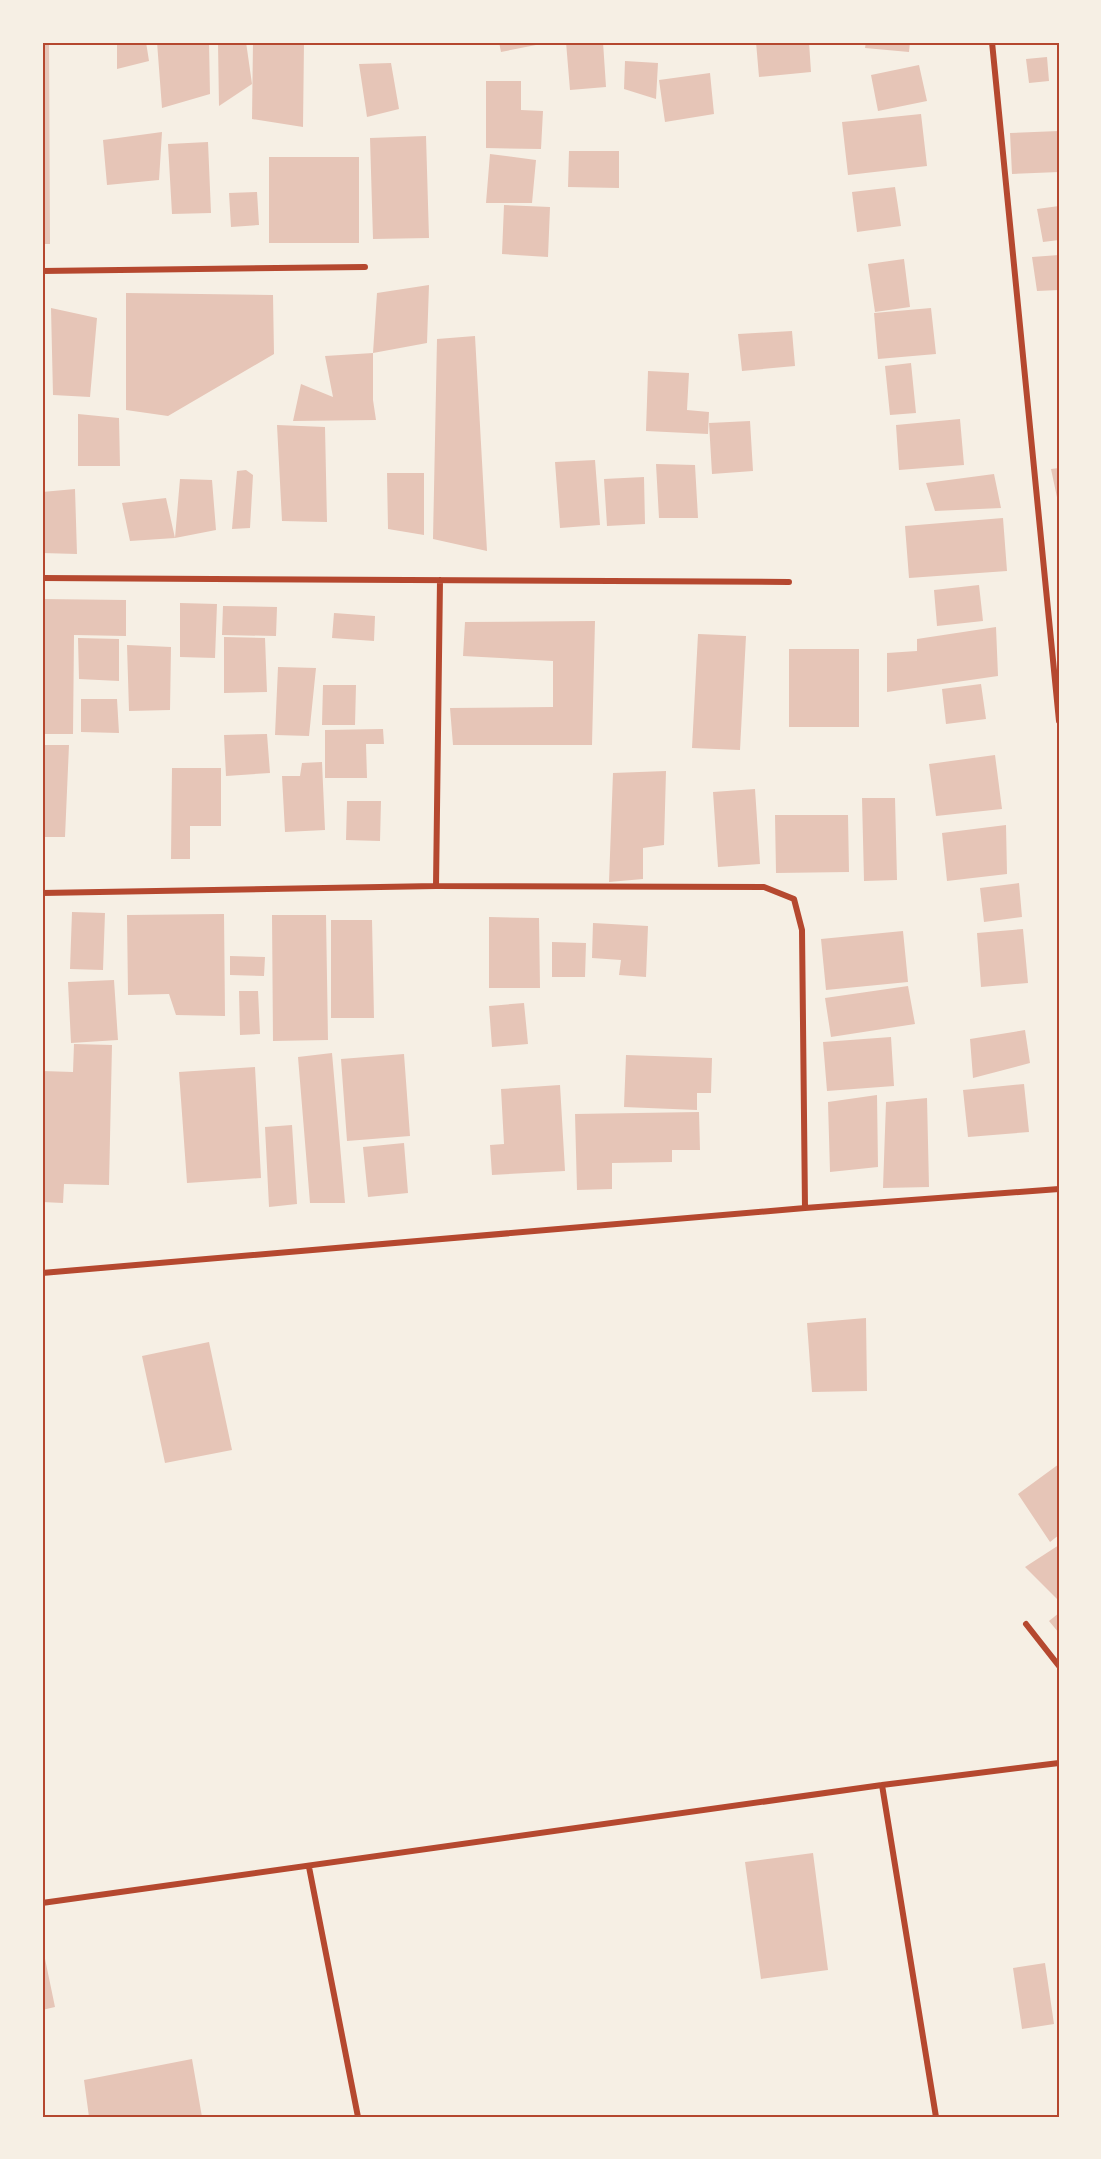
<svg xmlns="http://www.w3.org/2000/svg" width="1101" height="2159" viewBox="0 0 1101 2159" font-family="'Titillium Web',sans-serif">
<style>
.building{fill:#e6c5b7}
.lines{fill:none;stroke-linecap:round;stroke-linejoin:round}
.minor{stroke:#b5482f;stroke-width:6}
.neatline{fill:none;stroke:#b5482f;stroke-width:2}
</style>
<rect width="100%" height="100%" fill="#f6efe4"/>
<!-- building -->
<path class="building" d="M42 42H49L50 244H42Z
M117 42H146L149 61 117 69Z
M157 42H209L210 94 162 108Z
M246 42 252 84 219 106 218 43Z
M253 42H304L303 127 252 119Z
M499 42H546V43L501 52Z
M566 42H603L606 87 570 90Z
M756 42H809L811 72 759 77Z
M866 42H910L909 52 865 48Z
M1047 57 1049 81 1029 83 1026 59Z
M625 61 658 63 656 99 624 89Z
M391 63 399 109 367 117 359 64Z
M919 65 927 101 878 111 871 75Z
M710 73 714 114 665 122 659 80Z
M486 81H521V110L543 111 541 149 486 148Z
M921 114 927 166 848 175 842 122Z
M1059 131V172L1012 174 1010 133Z
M162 132 159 180 107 185 103 140Z
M426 136 429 238 373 239 370 138Z
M208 142 211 213 172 214 168 144Z
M569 151H619V188L568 187Z
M490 154 536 160 532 203H486Z
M269 157H359V243H269Z
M895 187 901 226 857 232 852 192Z
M257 192 259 225 231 227 229 193Z
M504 205 550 207 548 257 502 254Z
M1059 206V240L1043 242 1037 209Z
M1059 255V290L1037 291 1032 257Z
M904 259 910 307 875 312 868 264Z
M429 285 427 343 373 353 377 293Z
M126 293 273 295 274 354 168 416 126 410Z
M51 308 97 318 90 397 53 395Z
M931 308 936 354 878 359 874 313Z
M792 331 795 366 742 371 738 334Z
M475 336 487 551 433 539 437 339Z
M373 353V400L376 420 293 421 301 384 333 397 325 356Z
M911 363 916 413 890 415 885 366Z
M648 371 689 373 687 410 709 412 708 434 646 431Z
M78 414 119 418 120 466H78Z
M960 419 964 465 899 470 896 425Z
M750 421 753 471 712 474 709 423Z
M277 425 325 427 327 522 282 521Z
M595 460 600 525 560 528 555 462Z
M656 464 695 465 698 518H659Z
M1059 468V502H1058L1051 469Z
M246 470 253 475 250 528 232 529 237 471Z
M387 473H424V535L388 529Z
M994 474 1001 508 935 511 926 483Z
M644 477 645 524 607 526 604 479Z
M180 479 212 480 216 530 175 538Z
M75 489 77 554 42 553V492Z
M166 498 175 538 130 541 122 503Z
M1003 518 1007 571 909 578 905 526Z
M979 585 983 621 937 626 934 590Z
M42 599 126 600V636L74 635 73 734H42Z
M180 603 217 604 215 658 180 657Z
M223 606 277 607 276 636 222 635Z
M334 613 375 616 374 641 332 638Z
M595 621 592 745H453L450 708 553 707V661L463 656 465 622Z
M996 627 998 676 887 692V653L917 651V639Z
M698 634 746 636 740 750 692 748Z
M224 637 265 638 267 692 224 693Z
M78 638 119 639V681L79 679Z
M127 645 171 647 170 710 129 711Z
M789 649H859V727H789Z
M278 667 316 668 309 736 275 735Z
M981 684 986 719 946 724 942 689Z
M323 685H356L355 725H322Z
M81 699H117L119 733 81 732Z
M383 729 384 744H366L367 778H325V730Z
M267 734 270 773 226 776 224 735Z
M42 745H69L65 837H42Z
M995 755 1002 809 936 816 929 764Z
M322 762 325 830 285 832 282 776H300L302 763Z
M172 768H221V826H190V859H171Z
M666 771 664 845 643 848V879L609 882 613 773Z
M755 789 760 864 718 867 713 792Z
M862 798H895L897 880 864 881Z
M347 801H381L380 841 346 840Z
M775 815H848L849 872 776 873Z
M1006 825 1007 874 947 881 942 833Z
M1019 883 1022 917 984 922 980 888Z
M72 912 105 913 103 970 70 969Z
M224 914 225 1016 176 1015 169 994 128 995 127 915Z
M272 915H326L328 1040 273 1041Z
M489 917 539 918 540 988H489Z
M331 920H372L374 1018H331Z
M593 923 648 926 646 977 619 975 621 960 592 958Z
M1023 929 1028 983 981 987 977 933Z
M903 931 908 982 826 990 821 939Z
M552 942 586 943 585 977H552Z
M230 956 265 957 264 976 230 975Z
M114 980 118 1040 71 1043 68 982Z
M908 986 915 1024 831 1037 825 998Z
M239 991H258L260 1034 240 1035Z
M524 1003 528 1044 492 1047 489 1006Z
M1025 1030 1030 1063 973 1078 970 1039Z
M891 1037 894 1086 827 1091 823 1042Z
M74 1044 112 1045 109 1185 64 1184 63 1203 42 1202V1071L73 1072Z
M332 1053 345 1203H310L298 1057Z
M404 1054 410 1136 347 1141 341 1059Z
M626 1055 712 1058 711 1093H697V1110L624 1107Z
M255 1067 261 1178 187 1183 179 1072Z
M1024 1084 1029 1132 968 1137 963 1090Z
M560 1085 565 1171 492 1175 490 1145 504 1144 501 1089Z
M877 1095 878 1167 830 1172 828 1102Z
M927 1098 929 1187 883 1188 886 1102Z
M699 1112 700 1150H672V1162L612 1163V1189L577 1190 575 1114Z
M292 1125 297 1204 269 1207 265 1127Z
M404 1143 408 1193 368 1197 363 1147Z
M866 1318 867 1391 812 1392 807 1323Z
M209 1342 232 1450 165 1463 142 1356Z
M1059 1464V1535L1050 1542 1018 1494Z
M1059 1545V1597L1057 1599 1025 1567Z
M1059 1613V1633L1049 1621Z
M813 1853 828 1970 761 1979 745 1862Z
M42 1954H44L55 2007 42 2010Z
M1045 1963 1054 2024 1022 2029 1013 1968Z
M192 2059 202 2117H89L84 2080Z"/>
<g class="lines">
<!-- minor -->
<path class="minor" d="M992 42 1059 721
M42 271 365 267
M42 578 789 582
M436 886 440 580
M42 893 436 886 764 887 794 899 802 930 805 1208
M42 1273 805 1208 1059 1189
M1026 1624 1059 1666
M882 1785 936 2117
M309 1867 358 2117
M42 1903 882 1785 1059 1763"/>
</g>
<!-- border -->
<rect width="1101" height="2159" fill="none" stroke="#f6efe4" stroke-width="87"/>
<rect x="44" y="44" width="1014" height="2072" class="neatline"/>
</svg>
